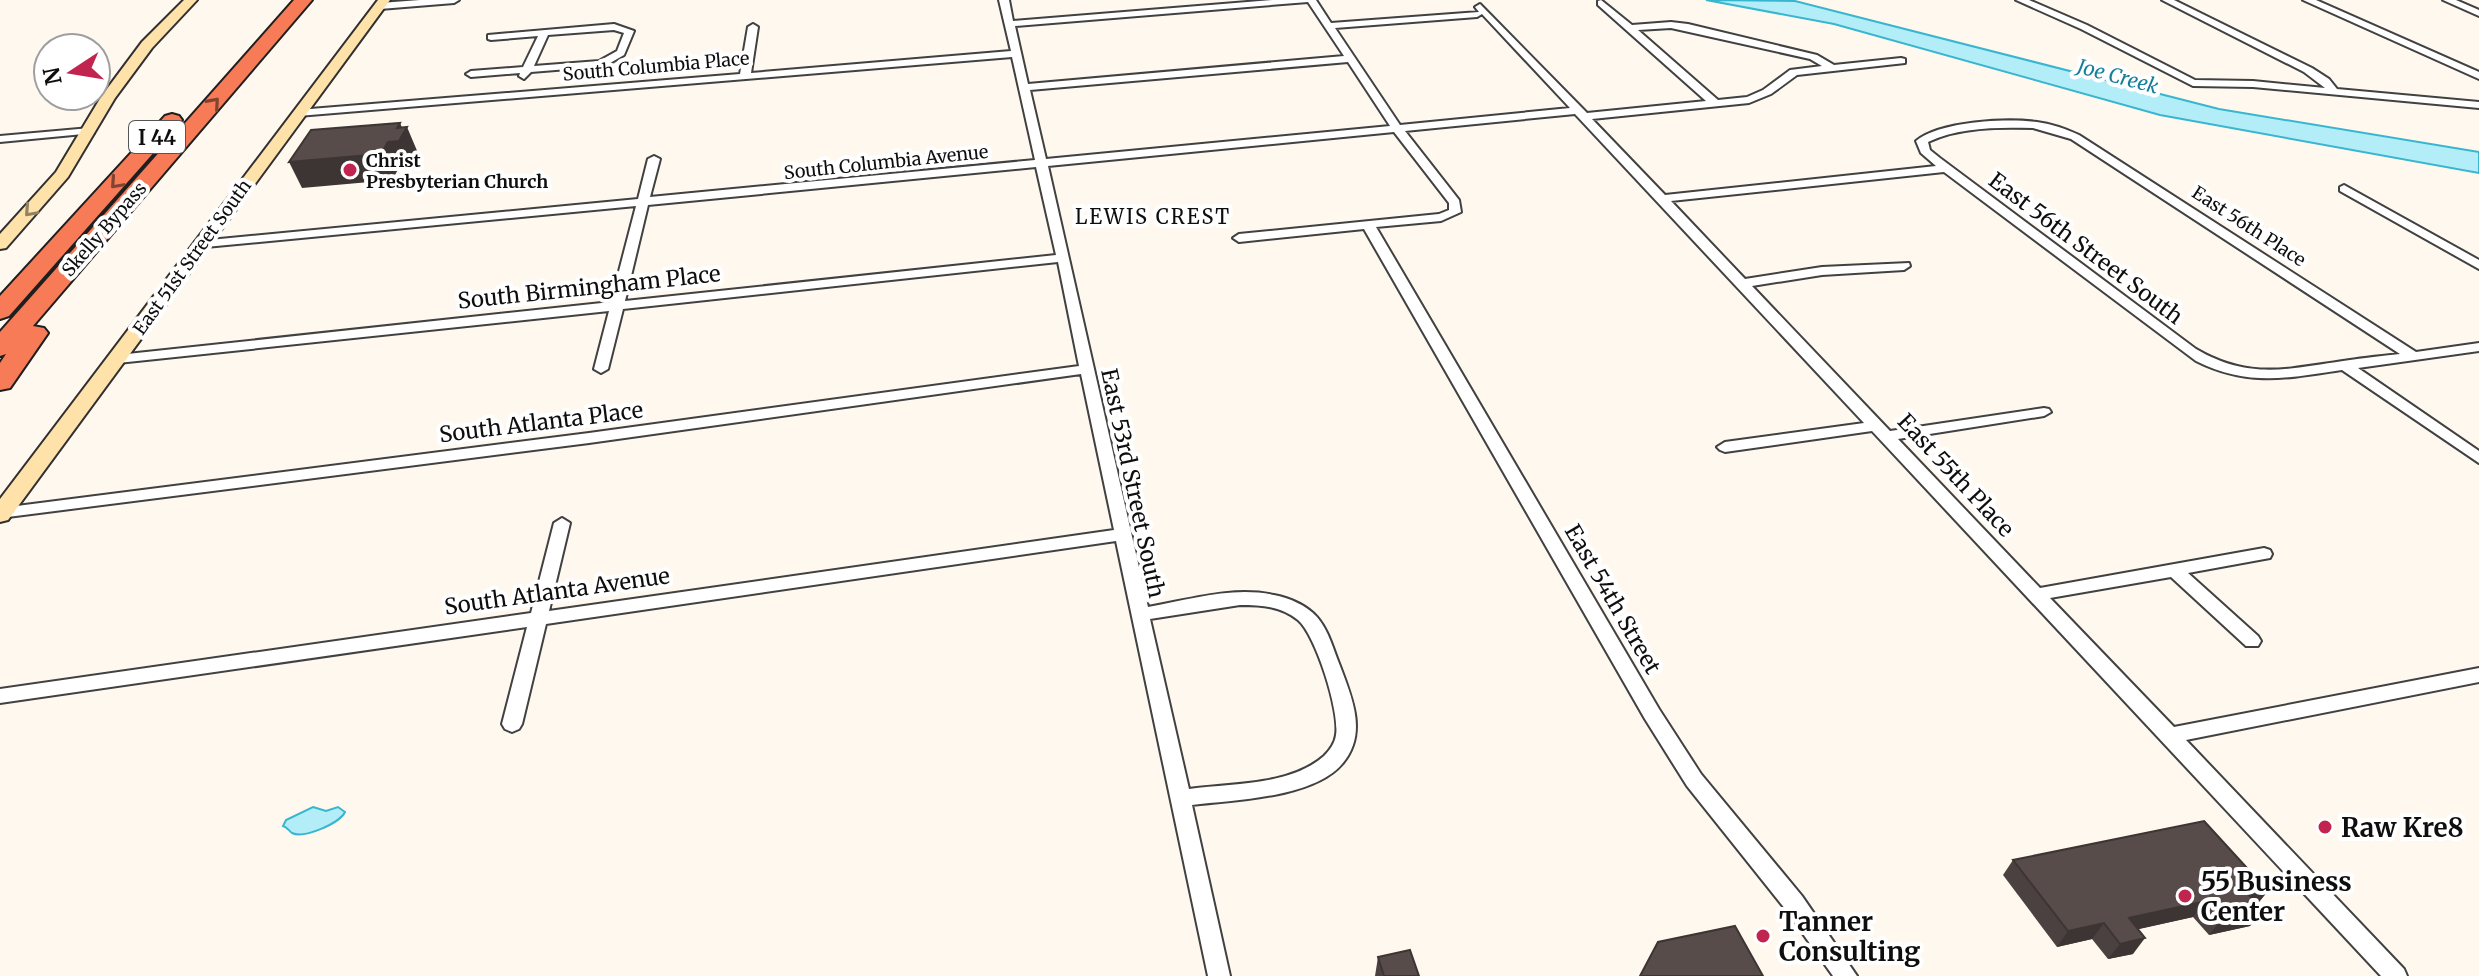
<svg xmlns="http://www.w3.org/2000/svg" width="2479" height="976" viewBox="0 0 2479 976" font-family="Merriweather,serif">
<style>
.water{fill:#b3edf7;stroke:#39b6cf;stroke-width:2}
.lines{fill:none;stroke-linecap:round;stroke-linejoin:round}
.street-casing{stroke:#414141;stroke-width:4}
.secondary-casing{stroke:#303030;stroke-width:4}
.highway-casing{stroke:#1f1f1f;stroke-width:4}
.street{fill:#fff;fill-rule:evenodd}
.secondary{fill:#ffe2aa;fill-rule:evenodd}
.highway{fill:#f67b56;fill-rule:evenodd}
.wall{fill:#4b4140}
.shaded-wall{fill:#3d3534}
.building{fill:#574c4a;stroke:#3d3534;stroke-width:2}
.oneway{stroke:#824432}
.oneway2{stroke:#938364}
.poi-dot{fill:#c1244f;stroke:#fff;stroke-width:3}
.labels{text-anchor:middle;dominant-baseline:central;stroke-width:8;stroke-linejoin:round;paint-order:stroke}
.far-street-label{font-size:18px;fill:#0e0e0e;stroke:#fff}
.far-poi-label{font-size:18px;font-weight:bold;fill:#0e0e0e;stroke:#fff;text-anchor:start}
.far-water-label{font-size:20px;font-style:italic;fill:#157f9b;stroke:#fff}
.shield{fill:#fff;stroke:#565656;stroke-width:2}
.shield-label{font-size:20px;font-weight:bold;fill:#0e0e0e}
.far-neighbourhood-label{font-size:20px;letter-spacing:2px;fill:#0e0e0e;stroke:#fff}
.street-label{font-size:22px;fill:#0e0e0e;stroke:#fff}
.near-poi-label{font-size:26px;font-weight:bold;fill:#0e0e0e;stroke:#fff;text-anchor:start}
</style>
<rect width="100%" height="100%" fill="#fff8ef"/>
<!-- water -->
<path class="water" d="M1706 0 1795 1 2219 109 2479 152V173L2160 115 1834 24Z
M313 807 326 811 338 807 345 812C340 823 304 839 292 833 289 831 287 827 283 826L286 820Z"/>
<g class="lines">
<!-- street casing -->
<g class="street-casing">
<path id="street" d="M420 0H459L454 3 380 9 375 6 380 3Z
M999 0H1009L1013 21 1272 0H1316L1331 23 1479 12 1475 7 1480 4 1587 113 1706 101 1598 5V1L1601 0 1632 25 1671 22 1688 24 1817 55 1834 65 1901 58 1905 59V63L1797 75 1771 94 1749 103 1592 119 1665 195 1936 166 1921 153 1916 141C1940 121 2007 118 2037 122 2052 124 2066 129 2079 135L2416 352 2479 343V351L2358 368 2479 451V463L2342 370C2288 378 2248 387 2196 361L1944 172 1671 201 1745 279 1822 267 1909 263 1910 266 1904 270 1822 275 1752 286 1890 431 2044 408 2049 409 2051 412 2044 416 1898 439 2040 588 2264 548 2270 550 2272 554 2270 558 2188 573 2258 636 2261 641 2258 646H2246L2171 577 2050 598 2174 727 2479 668V682L2186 740 2404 969 2407 976H2381L1872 431 1725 452 1720 450 1717 447 1725 442 1864 423 1575 114 1405 131 1459 200 1461 212 1441 221 1376 227 1659 709 1701 774 1802 896 1857 976H1833L1786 910 1687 786 1645 719 1364 229 1239 242 1233 238 1239 234 1439 214 1449 210V203L1394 132 1048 166 1148 607C1189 600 1232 586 1274 595 1289 598 1306 605 1317 617 1329 631 1333 649 1340 666 1352 698 1368 734 1342 764 1313 798 1234 800 1192 805L1230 976H1208L1116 541 546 624 522 724 519 729 512 732 505 729 502 724 527 627 0 703V689L531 613 554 523 562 518 570 523 549 611 1114 530 1081 374 589 443 0 518 1 508 589 433 1079 366 1058 262 623 309 608 369 601 373 594 369 609 311 118 363 111 359 118 355 611 302 636 206 195 248V242L199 241 638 199 648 159 654 156 660 159 650 197 1035 160 1012 57 298 116 293 113 298 110 740 74 748 27 753 24 758 27 751 73 1011 51ZM1308 2 1344 56 1028 84 1015 26ZM1482 14 1570 108 1400 125 1335 28 1477 17ZM1671 28 1810 59 1822 66 1790 70 1763 90 1747 97 1718 100 1638 30ZM1348 62 1390 126 1046 159 1030 90ZM2033 128 2071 139 2400 354C2381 356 2362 358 2343 361 2287 369 2249 380 2196 349L1940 158 1930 150 1928 142C1959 127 1999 127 2033 128ZM1036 167 1056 255 625 301 648 205ZM1240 605C1261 605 1281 606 1298 620 1316 635 1340 712 1336 735 1335 743 1330 750 1324 756 1290 786 1231 783 1189 789L1150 619Z
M2016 0H2029L2087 25 2195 80 2253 81 2325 88 2304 72 2162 0H2174L2312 68 2329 79 2337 89 2479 102V108L2253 87 2193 86 2081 29Z
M2303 0H2316L2479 72V79Z
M2443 0H2456L2479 10V16Z
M614 24 634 31 624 55 605 66 531 72 524 79 519 76 520 73 471 77 466 74 471 71 523 67 538 36 491 40 488 39V35ZM614 30 624 33 617 51 599 61 534 66 548 35Z
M90 128 94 129V133L0 142V136Z
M2344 185 2479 260V269L2340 191V187Z"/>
</g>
<!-- secondary casing -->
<g class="secondary-casing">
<path id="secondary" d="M184 0H197L152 48 115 98 68 177 6 248 0 249V234L56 172 101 97 142 42Z
M378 0H390L8 520 0 522V499Z"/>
</g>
<!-- highway casing -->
<g class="highway-casing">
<path id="highway" d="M294 0H312L33 326 44 328 48 333 10 388 0 390V363L6 354 0 356V332Z
M172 114 179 116 182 120 179 124 9 316 0 319V296L165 116Z"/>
</g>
<!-- street -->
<use href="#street" class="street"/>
<!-- secondary -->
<use href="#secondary" class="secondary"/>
<!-- highway -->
<use href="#highway" class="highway"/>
</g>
<!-- wall -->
<path class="wall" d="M2013 860 2268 891 2257 904 2263 910 2250 926 2209 935 2193 917 2138 929 2133 954 2108 959 2092 939 2057 947 2003 875Z
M1378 957 1419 976H1375Z"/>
<!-- shaded-wall -->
<path class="shaded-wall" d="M400 123 404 132 407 127 418 153 410 167 399 168 392 180 302 188 289 162Z
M2268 891 2255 907 2249 895Z
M2206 901 2193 917 2117 934 2129 918Z
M2263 910 2250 926 2209 935 2221 920Z
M2104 923 2092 939 2057 947 2068 931Z
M2145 938 2133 954 2108 959 2120 944Z"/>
<!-- building -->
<path class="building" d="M400 123 397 128 407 127 399 141 388 142 381 154 289 162 311 130Z
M2204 821 2268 891 2249 895 2263 910 2221 920 2206 901 2129 918 2145 938 2120 944 2104 923 2068 931 2013 860Z
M1735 926 1763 976H1640L1658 942Z
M1410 950 1419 976H1384L1378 957Z"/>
<!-- one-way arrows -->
<defs><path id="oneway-chevron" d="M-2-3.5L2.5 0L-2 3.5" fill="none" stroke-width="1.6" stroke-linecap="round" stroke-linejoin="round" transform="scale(2)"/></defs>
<g class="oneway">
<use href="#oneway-chevron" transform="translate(214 103) rotate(-49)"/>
<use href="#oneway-chevron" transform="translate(116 183) rotate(132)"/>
</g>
<use class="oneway2" href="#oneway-chevron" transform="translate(30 211) rotate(132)"/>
<!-- markers -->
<g class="poi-dot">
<circle cx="350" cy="170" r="8"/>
<circle cx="2325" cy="827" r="8"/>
<circle cx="2185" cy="896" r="8"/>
<circle cx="1763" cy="936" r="8"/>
</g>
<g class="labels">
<!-- far-street labels -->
<g class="far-street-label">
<text transform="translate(656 66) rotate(-5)">South Columbia Place</text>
<text transform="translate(886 162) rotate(-6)">South Columbia Avenue</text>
<text transform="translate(2249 226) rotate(33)">East 56th Place</text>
<text transform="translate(104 229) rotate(-49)">Skelly Bypass</text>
<text transform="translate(192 257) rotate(-54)">East 51st Street South</text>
</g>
<!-- far-poi labels -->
<g class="far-poi-label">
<text x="366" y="160">Christ<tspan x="366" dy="21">Presbyterian Church</tspan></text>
</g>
<!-- far-water labels -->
<g class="far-water-label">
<text transform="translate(2118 76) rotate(15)">Joe Creek</text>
</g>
<!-- shield labels -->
<rect class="shield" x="129" y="121" width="56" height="32" rx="6"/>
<g class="shield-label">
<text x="157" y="137">I 44</text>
</g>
<!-- far-neighbourhood labels -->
<g class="far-neighbourhood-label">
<text x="1153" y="216">LEWIS CREST</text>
</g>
<!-- street labels -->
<g class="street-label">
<text transform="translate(2086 248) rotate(37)">East 56th Street South</text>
<text transform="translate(589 287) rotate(-6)">South Birmingham Place</text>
<text transform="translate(541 422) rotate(-7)">South Atlanta Place</text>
<text transform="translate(1956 475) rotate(47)">East 55th Place</text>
<text transform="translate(1133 483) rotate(78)">East 53rd Street South</text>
<text transform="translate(557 591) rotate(-8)">South Atlanta Avenue</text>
<text transform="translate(1613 599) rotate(60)">East 54th Street</text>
</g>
<!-- near-poi labels -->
<g class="near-poi-label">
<text x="2341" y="827">Raw Kre8</text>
<text x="2201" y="881">55 Business<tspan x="2201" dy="30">Center</tspan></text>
<text x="1779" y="921">Tanner<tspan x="1779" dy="30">Consulting</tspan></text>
</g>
</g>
<!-- north arrow -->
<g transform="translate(72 72) rotate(258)"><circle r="38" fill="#ffffff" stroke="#9f9f9f" stroke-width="2"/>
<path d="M0-6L14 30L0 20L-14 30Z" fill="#c1244f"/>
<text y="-12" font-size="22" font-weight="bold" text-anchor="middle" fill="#0e0e0e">N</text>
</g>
</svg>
